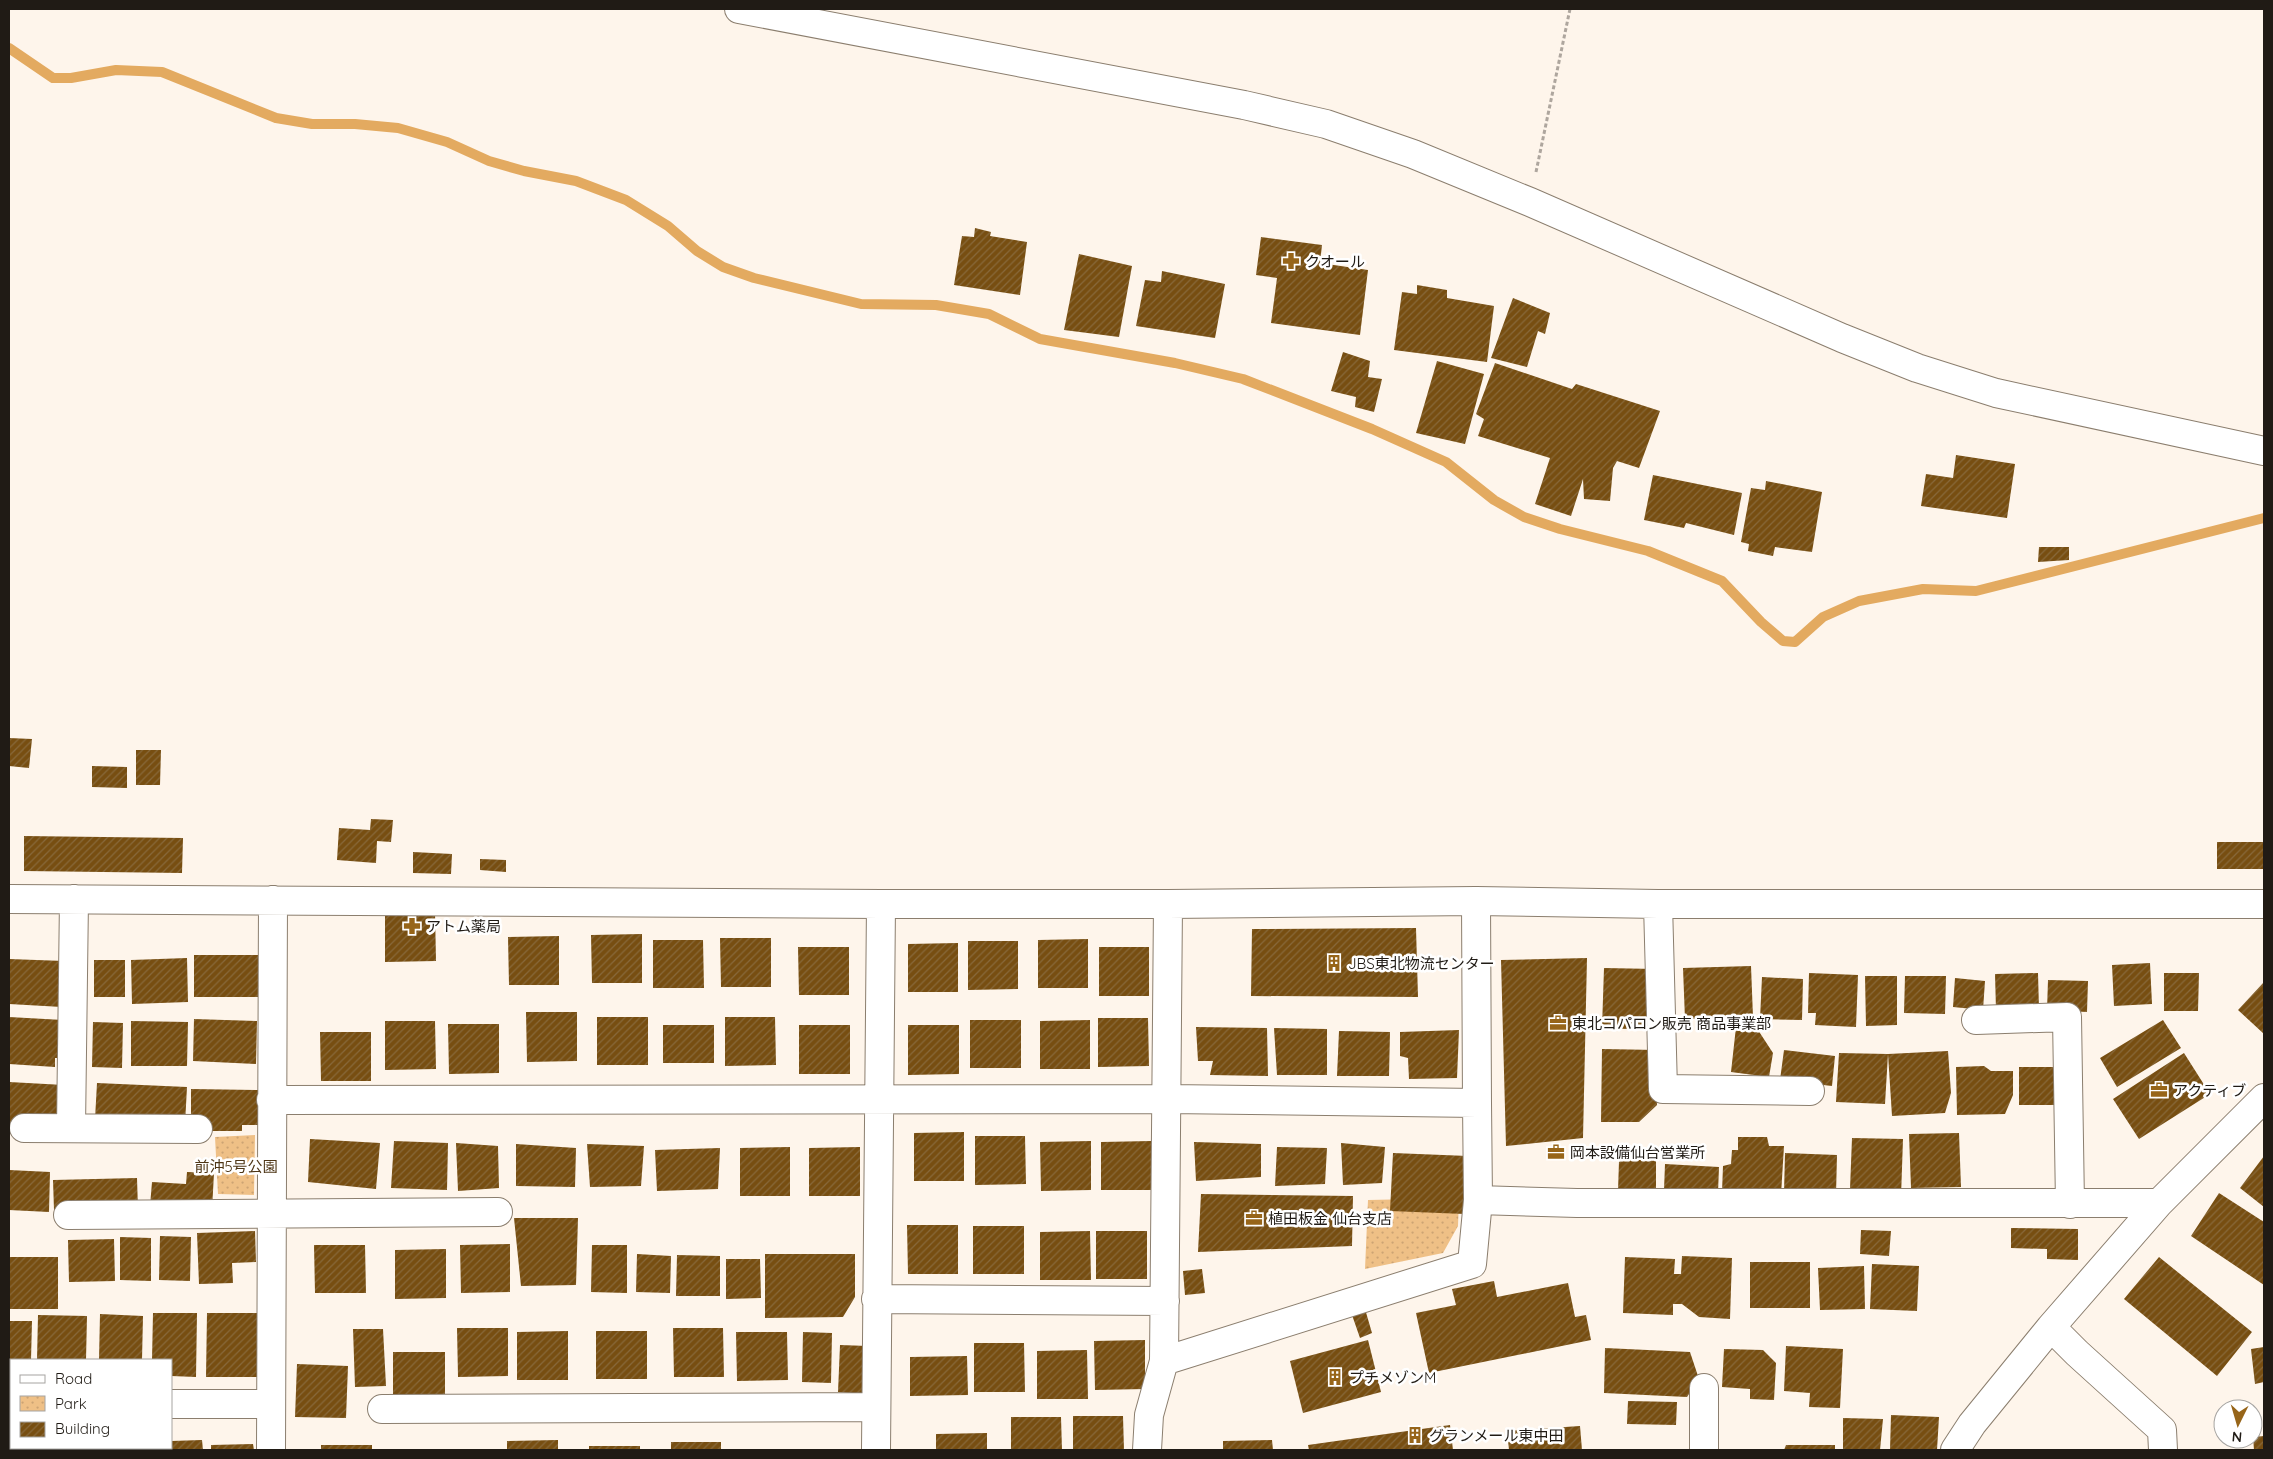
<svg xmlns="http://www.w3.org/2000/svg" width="2273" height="1459" viewBox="0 0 2273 1459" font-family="Quicksand,'Noto Sans JP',sans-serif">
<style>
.park{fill:url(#park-dots)}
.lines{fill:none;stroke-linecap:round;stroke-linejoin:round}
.stream{stroke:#e3aa60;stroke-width:10}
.building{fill:url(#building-hatch)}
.minor-casing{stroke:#8b7e6e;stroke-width:30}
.path{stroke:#aea69e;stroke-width:3;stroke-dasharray:4 2.5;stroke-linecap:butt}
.minor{stroke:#fff;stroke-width:28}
.labels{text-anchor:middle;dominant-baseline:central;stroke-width:5;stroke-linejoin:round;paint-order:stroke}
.poi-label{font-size:15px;fill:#201b15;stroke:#fff;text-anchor:start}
.park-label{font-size:15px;fill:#4e3616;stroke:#fff}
</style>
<defs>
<pattern id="park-dots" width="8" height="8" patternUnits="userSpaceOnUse" patternTransform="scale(1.25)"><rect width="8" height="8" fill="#efc086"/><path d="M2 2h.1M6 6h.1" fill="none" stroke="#cda473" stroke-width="1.8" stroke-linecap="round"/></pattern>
<pattern id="building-hatch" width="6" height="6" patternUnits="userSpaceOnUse" patternTransform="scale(1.25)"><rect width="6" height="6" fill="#774e11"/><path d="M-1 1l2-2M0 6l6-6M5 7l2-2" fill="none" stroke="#88693b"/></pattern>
</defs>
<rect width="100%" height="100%" fill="#fef5eb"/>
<!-- park -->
<path class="park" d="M255 1135 254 1195 218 1194 215 1137Z
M1459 1198 1458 1226 1443 1253 1365 1269 1368 1200Z"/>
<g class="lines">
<!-- stream -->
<path class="stream" d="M9 48 53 78H71L116 70 162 72 276 118 312 124H355L398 128 447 142 489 161 524 171 576 181 626 200 668 226 697 251 723 267 754 278 861 304 936 305 989 314 1040 339 1175 363 1243 379 1372 429 1446 462 1494 500 1524 517 1560 529 1648 551 1722 581 1761 622 1783 641 1795 642 1823 617 1859 601 1923 589 1976 591 2264 518"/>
</g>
<!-- building -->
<path class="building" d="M975 228 991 232 990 236 1027 242 1020 295 954 285 962 236 974 237Z
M1261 237 1322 245 1320 263 1368 270 1360 335 1271 323 1277 278 1256 275Z
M1079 254 1132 266 1119 337 1064 330Z
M1162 271 1225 284 1215 338 1136 326 1145 280 1161 282Z
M1417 285 1447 290V298L1494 306 1487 362 1394 350 1402 292 1417 294Z
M1513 298 1550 313 1545 334 1538 331 1527 367 1491 358Z
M1343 352 1370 361 1368 377 1382 379 1374 412 1355 407 1356 397 1331 391Z
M1437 361 1484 374 1465 444 1416 433Z
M1495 363 1572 389 1576 384 1660 411 1639 468 1617 461 1613 468 1610 501 1584 499 1583 479 1571 516 1535 504 1550 458 1478 436 1484 419 1476 414Z
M1956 455 2015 464 2007 518 1921 506 1926 474 1953 478Z
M1653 475 1742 493 1734 535 1686 523 1684 528 1644 520Z
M1766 481 1822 492 1812 552 1775 547 1773 556 1748 551 1749 544 1741 542 1751 488 1765 490Z
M2039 547H2069V560L2038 562Z
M9 738 32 739 29 768 9 766Z
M136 750H161L160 785H136Z
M92 766 127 767V788L92 787Z
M371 819 393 820 391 842 377 841 376 863 337 860 339 828 370 830Z
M24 836 183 838 182 873 24 871Z
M2217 842H2264V869H2217Z
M413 852 452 854 451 874 413 873Z
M480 859 506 860V872L480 870Z
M385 912H435L436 961 385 962Z
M1416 928 1418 997 1251 996 1252 929Z
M642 934V983H592L591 935Z
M559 936V985H509L508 937Z
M720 938H771V987H721Z
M1088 939V988H1038V940Z
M653 940H703L704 988H653Z
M968 941H1018V989L968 990Z
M958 943V992H908V944Z
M798 947H849V995H799Z
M1099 947H1149V996H1099Z
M194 955H258V997H194Z
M187 958 188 1002 132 1004 131 960Z
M1587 958 1583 1138 1506 1146 1501 960Z
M9 959 64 961 62 1007 9 1004Z
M94 960H125V997H94Z
M2150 963 2152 1004 2114 1006 2112 965Z
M1751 966 1753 1017 1685 1019 1683 968Z
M1604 968 1656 969 1654 1030 1602 1028Z
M1809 973 1858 975 1856 1027 1815 1025 1816 1013H1808Z
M2038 973 2039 1009 1996 1010 1995 974Z
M2164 973H2199L2198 1011H2164Z
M1865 976H1897V1025L1866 1026Z
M1905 976H1946L1945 1014 1904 1013Z
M1762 977 1803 979 1802 1020 1760 1019Z
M1955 978 1985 981 1983 1010 1953 1007Z
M2048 980 2088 981 2087 1012 2047 1010Z
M2264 982V1034L2238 1010Z
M526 1012H577V1061L527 1062Z
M9 1017 63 1020 62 1058H55V1067L9 1064Z
M597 1017H648V1065H597Z
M725 1017H775L776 1065 725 1066Z
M1098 1018H1148L1149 1066 1098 1067Z
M194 1019 257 1021 256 1064 193 1061Z
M970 1020H1021V1068H970Z
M1090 1020V1069H1040V1021Z
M2163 1020 2181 1048 2117 1087 2100 1058Z
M131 1021 188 1022 187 1066H131Z
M385 1021H435L436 1069 385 1070Z
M93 1022 123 1023 122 1068 92 1067Z
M448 1024H499V1073L449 1074Z
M663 1025H714V1063H663Z
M799 1025H850V1074H799Z
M908 1025H959V1074L908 1075Z
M1196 1027 1267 1028 1268 1076 1210 1075 1213 1061H1198Z
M1736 1027 1758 1030 1773 1053 1769 1077 1731 1072Z
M1274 1028 1327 1029V1075H1277Z
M1459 1030 1457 1078 1409 1079 1408 1058 1400 1056V1032Z
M1339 1031 1390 1032 1389 1076H1337Z
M320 1032H371V1081H321Z
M1602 1049 1657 1050V1105L1639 1122H1601Z
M1784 1050 1835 1056 1832 1086 1780 1080Z
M1948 1051 1951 1093 1945 1113 1892 1116 1888 1054Z
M1839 1053 1888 1054 1885 1104 1836 1102Z
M2184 1053 2210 1094 2139 1139 2113 1099Z
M1984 1066 1991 1071H2013V1095L2005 1114 1957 1115 1956 1067Z
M2019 1067H2063V1105H2019Z
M9 1082 64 1085 62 1124 9 1122Z
M97 1083 187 1087 185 1124 95 1119Z
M191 1089 262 1090V1125H242V1131H206L191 1121Z
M964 1132V1181H914V1133Z
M1959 1133 1961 1187 1911 1188 1909 1134Z
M975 1136H1025L1026 1184 975 1185Z
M1738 1137H1767L1769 1146H1784L1781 1195 1722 1192 1723 1166 1731 1164 1732 1150H1738Z
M1852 1138 1903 1139 1901 1197 1871 1190 1850 1189Z
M310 1139 380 1143 376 1189 308 1182Z
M394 1141 448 1143 447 1190 391 1188Z
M1091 1141V1190L1041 1191 1040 1142Z
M1151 1141V1190H1101V1142Z
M1194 1142 1261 1144V1177L1196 1181Z
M456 1143 498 1146 499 1188 458 1191Z
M1341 1143 1385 1147 1382 1183 1343 1185Z
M516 1144 576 1148 575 1187 516 1186Z
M587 1144 644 1146 641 1186 590 1187Z
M790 1147V1196H740V1148Z
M860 1147V1196H809V1148Z
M1277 1147 1327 1148 1325 1184 1275 1186Z
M720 1148 718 1189 657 1191 655 1150Z
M1393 1153 1468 1156 1465 1214 1390 1211Z
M1785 1153 1837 1155 1836 1195 1784 1193Z
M1627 1154 1656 1155V1192L1618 1191 1619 1161Z
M2264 1156V1207L2240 1188Z
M1665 1164 1719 1167 1718 1193 1664 1190Z
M9 1170 50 1172 49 1212 9 1210Z
M187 1172 214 1173 212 1210 150 1206 152 1182 186 1184Z
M137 1178 138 1209 54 1210 53 1180Z
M2219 1193 2264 1222V1285L2191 1236Z
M1201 1194 1353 1196 1352 1246 1198 1252Z
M514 1218H578L576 1285 521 1286Z
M907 1225H958V1274H908Z
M973 1226H1024V1274H973Z
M2011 1228 2078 1229V1260L2047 1259V1249L2011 1248Z
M1861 1230 1891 1231 1889 1256 1860 1254Z
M255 1231 256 1262 232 1263 233 1283 199 1284 197 1233Z
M1090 1231 1091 1280H1040V1232Z
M1096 1231H1147V1279H1096Z
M160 1236 191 1237 190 1281 159 1280Z
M120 1237 151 1238V1281L120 1280Z
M114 1239 115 1281 69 1282 68 1240Z
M510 1244V1292L461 1293 460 1245Z
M314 1245H365L366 1293H315Z
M592 1245H627V1293L591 1292Z
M446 1249V1298L395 1299V1250Z
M637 1254 671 1256 670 1293 636 1292Z
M765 1254H855V1297L843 1317 765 1318Z
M677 1255 720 1256V1296H676Z
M1682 1256 1732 1258 1730 1319 1699 1317 1682 1304H1673V1315L1623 1313 1625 1257 1675 1259 1674 1274H1681Z
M9 1257H58V1309H9Z
M2159 1257 2252 1332 2217 1376 2124 1299Z
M726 1259H760L761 1298 726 1299Z
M1750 1262H1810V1308H1750Z
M1872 1264 1919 1266 1917 1311 1870 1309Z
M1864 1266 1865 1309 1820 1310 1818 1268Z
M1202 1269 1205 1293 1185 1295 1183 1271Z
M1494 1281 1497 1297 1568 1283 1575 1317 1586 1315 1591 1340 1429 1373 1416 1313 1456 1305 1452 1289Z
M1365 1309 1372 1333 1360 1338 1352 1315Z
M153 1313H197L196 1377 171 1376V1360H152Z
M207 1313H259L258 1377H206Z
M100 1314 143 1316 142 1360H99Z
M38 1315 87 1316 86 1360H37Z
M9 1321H32L31 1360H11V1387L9 1386Z
M457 1328H508V1376L458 1377Z
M673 1328H723L724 1377H674Z
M353 1329H383L386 1386 355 1387Z
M568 1331V1380H517V1332Z
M596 1331H647V1379H596Z
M736 1332H787L788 1380 737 1381Z
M803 1332 832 1333 831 1383 802 1382Z
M1145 1340V1389L1095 1390 1094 1341Z
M1368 1340 1381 1392 1303 1413 1290 1361Z
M974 1343H1024L1025 1392H974Z
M840 1345 868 1346 866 1394 838 1392Z
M1786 1346 1843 1349 1840 1408 1809 1407 1810 1393 1784 1391Z
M2264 1347V1382L2255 1384 2251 1349Z
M1605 1348 1690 1352 1699 1379 1687 1397 1604 1393Z
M1724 1349 1763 1350 1776 1363 1774 1400 1750 1399V1389L1722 1387Z
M1087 1350 1088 1399H1037V1351Z
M393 1352H445V1401L393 1396Z
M967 1356 968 1395 910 1396V1357Z
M297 1364 348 1366 346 1418 295 1417Z
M1628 1401 1677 1402 1676 1425 1627 1424Z
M1891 1415 1939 1417 1937 1450H1890Z
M1073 1416H1123L1124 1450H1073Z
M1011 1417H1061L1062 1450H1011Z
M1843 1418 1883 1419 1880 1450 1843 1449Z
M1450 1425 1453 1450H1309L1308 1445Z
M1580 1426 1582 1450H1509L1507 1431Z
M987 1433V1450H936V1434Z
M2264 1436V1450H2254L2253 1437Z
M202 1440 203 1450H160V1448H171V1441Z
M558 1440V1450H507V1441Z
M1272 1440 1273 1450H1223V1441Z
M671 1442H721V1450H671Z
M253 1444 254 1450H211V1445Z
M321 1445H372V1450H321Z
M1786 1445H1835V1450H1784Z
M589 1446H640V1450H589Z
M102 1448H151V1450H102Z"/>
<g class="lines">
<!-- minor casing -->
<g class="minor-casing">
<path id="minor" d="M739 9 1244 105 1326 124 1413 154 1530 202 1842 338 1917 368 1996 393 2264 451
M9 899 881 904H1168L1476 901 1658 904H2264
M1658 904 1663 1089 1810 1091
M1976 1020 2067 1017 2070 1204
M271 1100 1168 1099 1477 1103 1476 901
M24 1128 198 1129
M71 1128 74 899
M1478 1200 1577 1203H2159
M68 1215 498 1212
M876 1299 1165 1301
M2051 1327 2077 1353 2162 1430 2163 1450
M1164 1361 1472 1264 1478 1200 1477 1103
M171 1404H271
M382 1409 875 1407
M271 1450 273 900
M876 1450 881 904
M1147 1450 1149 1415 1164 1361 1168 904
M1704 1450V1388
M1955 1450 1972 1424 2051 1327 2159 1203 2264 1098"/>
</g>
<!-- path -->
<path class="path" d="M1536 172 1570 9"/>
<!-- minor -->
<use href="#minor" class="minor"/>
</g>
<!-- icons -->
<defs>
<g id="pharmacy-bare" transform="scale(1.35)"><path d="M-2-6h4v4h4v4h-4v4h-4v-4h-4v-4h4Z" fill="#976519" stroke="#fff" stroke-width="2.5" paint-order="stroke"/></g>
<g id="building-bare" transform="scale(1.35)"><path d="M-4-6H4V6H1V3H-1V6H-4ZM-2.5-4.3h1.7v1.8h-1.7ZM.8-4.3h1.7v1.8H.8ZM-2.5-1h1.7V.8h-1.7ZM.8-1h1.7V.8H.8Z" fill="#976519" stroke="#fff" stroke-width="2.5" paint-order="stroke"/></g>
<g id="office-bare" transform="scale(1.35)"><path d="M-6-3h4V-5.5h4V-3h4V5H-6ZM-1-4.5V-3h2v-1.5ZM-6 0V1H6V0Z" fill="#976519" stroke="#fff" stroke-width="2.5" paint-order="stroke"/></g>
</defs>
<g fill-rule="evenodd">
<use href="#pharmacy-bare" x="1291" y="261"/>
<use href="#pharmacy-bare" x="412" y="926"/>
<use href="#building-bare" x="1334" y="963"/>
<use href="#office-bare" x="1558" y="1023"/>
<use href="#office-bare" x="2159" y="1090"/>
<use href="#office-bare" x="1556" y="1152"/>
<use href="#office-bare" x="1254" y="1218"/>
<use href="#building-bare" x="1335" y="1377"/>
<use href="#building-bare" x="1415" y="1435"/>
</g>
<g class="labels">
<!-- poi labels -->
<g class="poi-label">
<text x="1305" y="261">クオール</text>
<text x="426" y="926">アトム薬局</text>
<text x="1348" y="963">JBS東北物流センター</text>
<text x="1572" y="1023">東北コパロン販売 商品事業部</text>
<text x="2173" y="1090">アクティブ</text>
<text x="1570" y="1152">岡本設備仙台営業所</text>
<text x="1268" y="1218">植田板金 仙台支店</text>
<text x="1349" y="1377">プチメゾンM</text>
<text x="1429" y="1435">グランメール東中田</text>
</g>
<!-- park labels -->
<g class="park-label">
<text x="236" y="1166">前沖5号公園</text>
</g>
</g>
<!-- border -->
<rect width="2273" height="1459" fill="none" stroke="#201b15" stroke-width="20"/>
<!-- legend -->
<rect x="10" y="1359" width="162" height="90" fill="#ffffff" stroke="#a6a4a1"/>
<rect x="20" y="1375" width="25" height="8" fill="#ffffff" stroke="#a6a4a1"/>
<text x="55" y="1384" font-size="15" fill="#201b15">Road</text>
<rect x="20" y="1396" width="25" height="15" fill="url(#park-dots)" stroke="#a6a4a1"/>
<text x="55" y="1409" font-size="15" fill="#201b15">Park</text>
<rect x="20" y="1422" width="25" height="15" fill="url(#building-hatch)" stroke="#a6a4a1"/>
<text x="55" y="1434" font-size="15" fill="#201b15">Building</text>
<!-- north arrow -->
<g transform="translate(2238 1424) rotate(185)"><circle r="24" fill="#ffffff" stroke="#a6a4a1"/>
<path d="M0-4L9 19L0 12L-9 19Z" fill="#976519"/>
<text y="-8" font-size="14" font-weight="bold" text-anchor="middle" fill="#201b15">N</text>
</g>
</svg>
